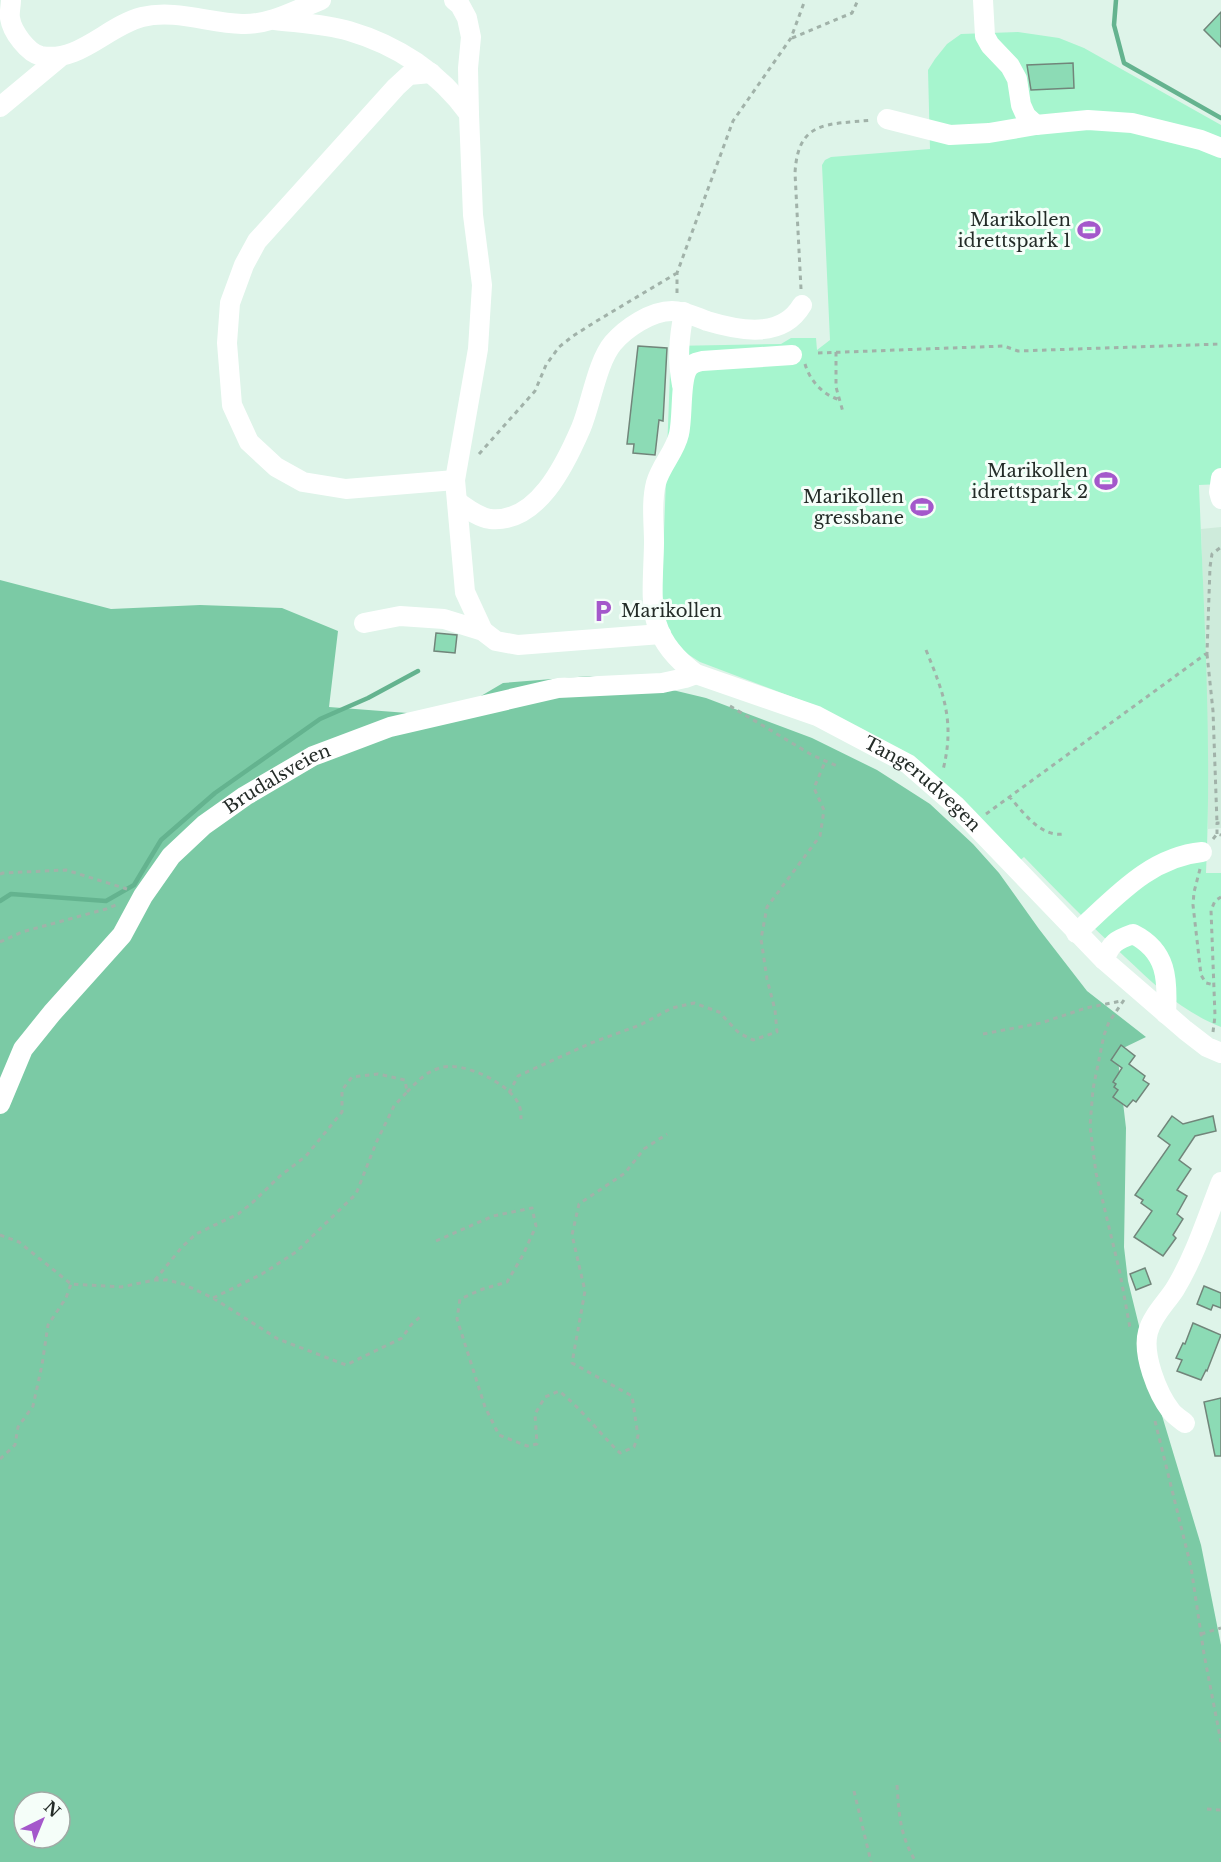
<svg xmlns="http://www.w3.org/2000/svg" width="1221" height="1862" viewBox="0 0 1221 1862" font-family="'Libre Baskerville',serif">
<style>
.built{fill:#ceebdb}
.green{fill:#a6f5ce}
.forest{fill:#7bcaa5;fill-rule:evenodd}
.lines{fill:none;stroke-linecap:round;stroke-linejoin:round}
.stream{stroke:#64b38f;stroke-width:4.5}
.building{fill:#8cdbb5;stroke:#71857a;stroke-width:1.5}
.path{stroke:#a1b2a9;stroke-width:3;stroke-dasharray:4.5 4.5;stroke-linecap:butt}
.minor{stroke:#fff;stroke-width:20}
.labels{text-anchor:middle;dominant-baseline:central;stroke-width:6;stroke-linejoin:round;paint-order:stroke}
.poi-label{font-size:18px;fill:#242c28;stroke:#f5fef9;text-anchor:end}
.street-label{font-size:18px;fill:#242c28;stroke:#f5fef9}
</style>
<rect width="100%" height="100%" fill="#def4e9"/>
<!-- built -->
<path class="built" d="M1221 527V828L1208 829 1204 620 1201 529Z"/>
<!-- green -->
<path class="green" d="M1018 32 1059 38 1084 48 1221 125V484L1199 485C1204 614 1212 744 1206 873H1221V1027C1181 1011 1156 986 1125 957 1090 925 1057 891 1024 857L1018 862 959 801 819 707 700 662 678 648 669 634 661 612 671 346 781 344 791 338H816L817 350 830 340 822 165 825 160 831 157 930 149 928 70 935 59 947 44 961 34Z"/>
<!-- forest -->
<path class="forest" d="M0 580 111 609 200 605 282 608 338 631 329 707 447 716 503 683 590 676 660 687 706 698 812 738 877 770 930 804 973 844 999 873 1039 929 1087 991 1146 1037 1117 1051 1126 1128 1124 1247 1128 1281 1157 1399 1201 1545 1221 1645V1862H0ZM24 1802H60V1838H24Z"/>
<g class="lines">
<!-- stream -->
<path class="stream" d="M1116 0 1114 25 1124 63 1221 118
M0 901 11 894 106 901 134 885 161 840 215 793 320 719 368 698 418 671"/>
</g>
<!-- building -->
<path class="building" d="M1221 12V47L1204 30Z
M1073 63 1074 88 1031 90 1027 65Z
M638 346 667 348 663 421 659 420 655 455 633 453 634 444H627Z
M436 633 457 635 455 653 434 651Z
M1121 1045 1135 1056 1129 1064 1145 1076 1143 1080 1149 1084 1136 1102 1133 1100 1127 1107 1113 1097 1118 1090 1114 1087 1116 1084 1113 1082 1122 1068 1111 1060Z
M1172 1116 1183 1124 1213 1116 1216 1131 1195 1136 1179 1160 1191 1169 1177 1190 1187 1196 1177 1214 1183 1219 1173 1235 1176 1238 1163 1256 1134 1237 1152 1211 1141 1203 1143 1200 1135 1195 1170 1145 1158 1136Z
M1145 1268 1151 1284 1136 1290 1130 1274Z
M1204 1286 1221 1293V1308L1213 1305 1211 1310 1197 1304Z
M1193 1323 1221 1335 1207 1371 1206 1370 1201 1380 1177 1371 1182 1360 1176 1358 1183 1343 1185 1344Z
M1221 1398V1456H1215L1204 1402Z"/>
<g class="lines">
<!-- path -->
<path class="path" d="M792 38 852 13 858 0
M801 289 795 173C798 119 828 125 872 120
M677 293V273L733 121 791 38 805 0
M836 352V387L843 412
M818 353 1004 346 1018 351 1221 344
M805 364C810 381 823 395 840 400
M479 454 535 391 546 365 559 347 573 336 595 322 677 273
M926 650C944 694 955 722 943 770
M1207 654 1213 711 1217 823
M730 706 812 755 837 766
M1009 796C1022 811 1040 837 1063 834
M986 814 1207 653 1210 567 1212 554 1221 547
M1217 834V823H1221
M1213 839 1217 834 1221 835
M1200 869 1194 892 1193 905 1201 975 1206 983 1214 985
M0 874 3 873 66 870 127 889
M0 942 22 932 106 909 118 904
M1124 1000 1109 1022 1104 1035 1093 1089 1090 1126 1096 1173 1120 1273 1130 1328
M1213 1032 1215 1016 1211 910 1215 901 1221 897
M983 1034 1041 1023 1086 1008 1121 1001
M407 1092C417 1082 425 1072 440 1068 462 1060 511 1084 519 1105 521 1109 521 1115 521 1119
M509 1093 518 1076 591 1043 640 1025 672 1008 694 1003 719 1012 739 1033 753 1040 777 1032 775 1010 767 979 761 939 767 907 820 836 824 810 814 788 825 762
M0 1235 19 1242 71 1284 121 1287 155 1280H167L183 1284 213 1298 278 1339 346 1365 402 1338 411 1325 420 1317
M436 1241 493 1216 532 1208 536 1226 523 1255 507 1282 483 1289 460 1299 457 1319 485 1407 499 1435 527 1446 537 1444 535 1414 545 1397 559 1391C582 1409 599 1433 620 1453L634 1447 638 1436 632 1396 572 1363 585 1291 572 1235 579 1204 625 1173 644 1149 667 1134
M155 1280 182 1247 196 1234 238 1214 252 1203 280 1176 306 1156 342 1112V1090L352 1077 378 1074 405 1080 407 1092 394 1106 376 1143 356 1194 296 1252 262 1274 213 1298
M1155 1421 1191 1567 1204 1654 1221 1742
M0 1459 15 1445 18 1427 33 1406 42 1365 48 1325 66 1298 71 1284
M1201 1634 1221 1628
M897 1785C899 1815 900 1836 916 1862
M854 1791 871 1862
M1207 1809 1221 1810"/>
<!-- minor -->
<g class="minor">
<path d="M11 0C11 6 9 13 10 18 12 32 28 53 41 56 79 63 107 26 142 17 175 9 209 23 242 24 270 25 296 10 321 0"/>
<path d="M454 0 460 5 467 18 471 37 468 68 469 114 473 215 482 285 478 349 455 480 465 592 483 631"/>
<path d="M983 0 985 36 990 45 1010 66 1017 79 1021 105 1026 116 1036 125"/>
<path d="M275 20C299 23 326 24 349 31 397 45 440 73 469 114"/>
<path d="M431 73 409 75 396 87 257 241 244 265 230 303 227 343 232 405 249 442 276 467 303 482 346 489 455 480"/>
<path d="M0 107 59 58"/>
<path d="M887 119 950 135 989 133 1036 125 1088 120 1132 123 1201 140 1221 148"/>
<path id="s1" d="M792 355 702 361C696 362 690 364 687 370 680 383 683 417 679 434 675 452 661 465 656 483 651 502 654 524 654 543 653 601 643 635 696 674L817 716 908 764 955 805 1104 960 1185 1030 1207 1047 1221 1053"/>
<path d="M682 385C677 359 679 338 684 312"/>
<path d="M1221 478 1219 492 1221 499"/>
<path d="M458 502C468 509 478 517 490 519 537 524 565 465 581 428 591 404 597 362 613 343 626 328 651 311 672 311 685 311 696 317 707 321 740 331 782 339 802 305"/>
<path d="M364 623 400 616 444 619 483 631 496 641 518 645 661 634"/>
<path d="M1076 933C1114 899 1149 857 1202 852"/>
<path d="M1104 960C1111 943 1116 940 1133 934 1167 951 1168 979 1166 1014"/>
<path id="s2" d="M0 1104 23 1049 52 1013 122 935 143 896 171 856 204 825 245 796 313 756 390 727 558 688 662 683 685 678 696 674"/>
<path d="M1185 1423C1180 1419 1174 1415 1171 1411 1157 1393 1142 1354 1148 1332 1152 1316 1166 1303 1175 1289 1195 1256 1207 1218 1221 1182"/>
</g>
</g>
<!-- icons -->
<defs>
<g id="stadium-bare" transform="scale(1.8)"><path d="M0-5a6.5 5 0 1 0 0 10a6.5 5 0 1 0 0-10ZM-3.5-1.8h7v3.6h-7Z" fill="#a458cb" stroke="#f5fef9" stroke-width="2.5" paint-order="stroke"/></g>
<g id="parking-bare" transform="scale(1.8)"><path d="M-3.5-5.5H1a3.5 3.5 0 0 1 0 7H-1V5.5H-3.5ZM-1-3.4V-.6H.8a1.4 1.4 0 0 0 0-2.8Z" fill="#a458cb" stroke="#f5fef9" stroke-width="2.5" paint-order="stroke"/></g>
</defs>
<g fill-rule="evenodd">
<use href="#stadium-bare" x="1089" y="230"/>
<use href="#stadium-bare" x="1106" y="481"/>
<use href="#stadium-bare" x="922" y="507"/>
<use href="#parking-bare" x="603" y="611"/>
</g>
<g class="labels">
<!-- poi labels -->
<g class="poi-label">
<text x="1071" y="220">Marikollen<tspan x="1071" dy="21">idrettspark 1</tspan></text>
<text x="1088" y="471">Marikollen<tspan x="1088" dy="21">idrettspark 2</tspan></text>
<text x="904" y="497">Marikollen<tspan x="904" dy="21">gressbane</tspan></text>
<text x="621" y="611" text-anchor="start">Marikollen</text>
</g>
<!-- street labels -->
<g class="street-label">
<text stroke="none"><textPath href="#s2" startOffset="436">Brudalsveien</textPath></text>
<text stroke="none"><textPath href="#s1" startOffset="688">Tangerudvegen</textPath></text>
</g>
</g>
<!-- north arrow -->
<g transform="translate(42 1820) rotate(43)"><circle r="28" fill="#f5fef9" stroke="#a1aaa5" stroke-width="1.5"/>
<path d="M0-4.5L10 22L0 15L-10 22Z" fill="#a458cb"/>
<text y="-9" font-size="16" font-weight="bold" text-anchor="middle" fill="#242c28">N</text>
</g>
</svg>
